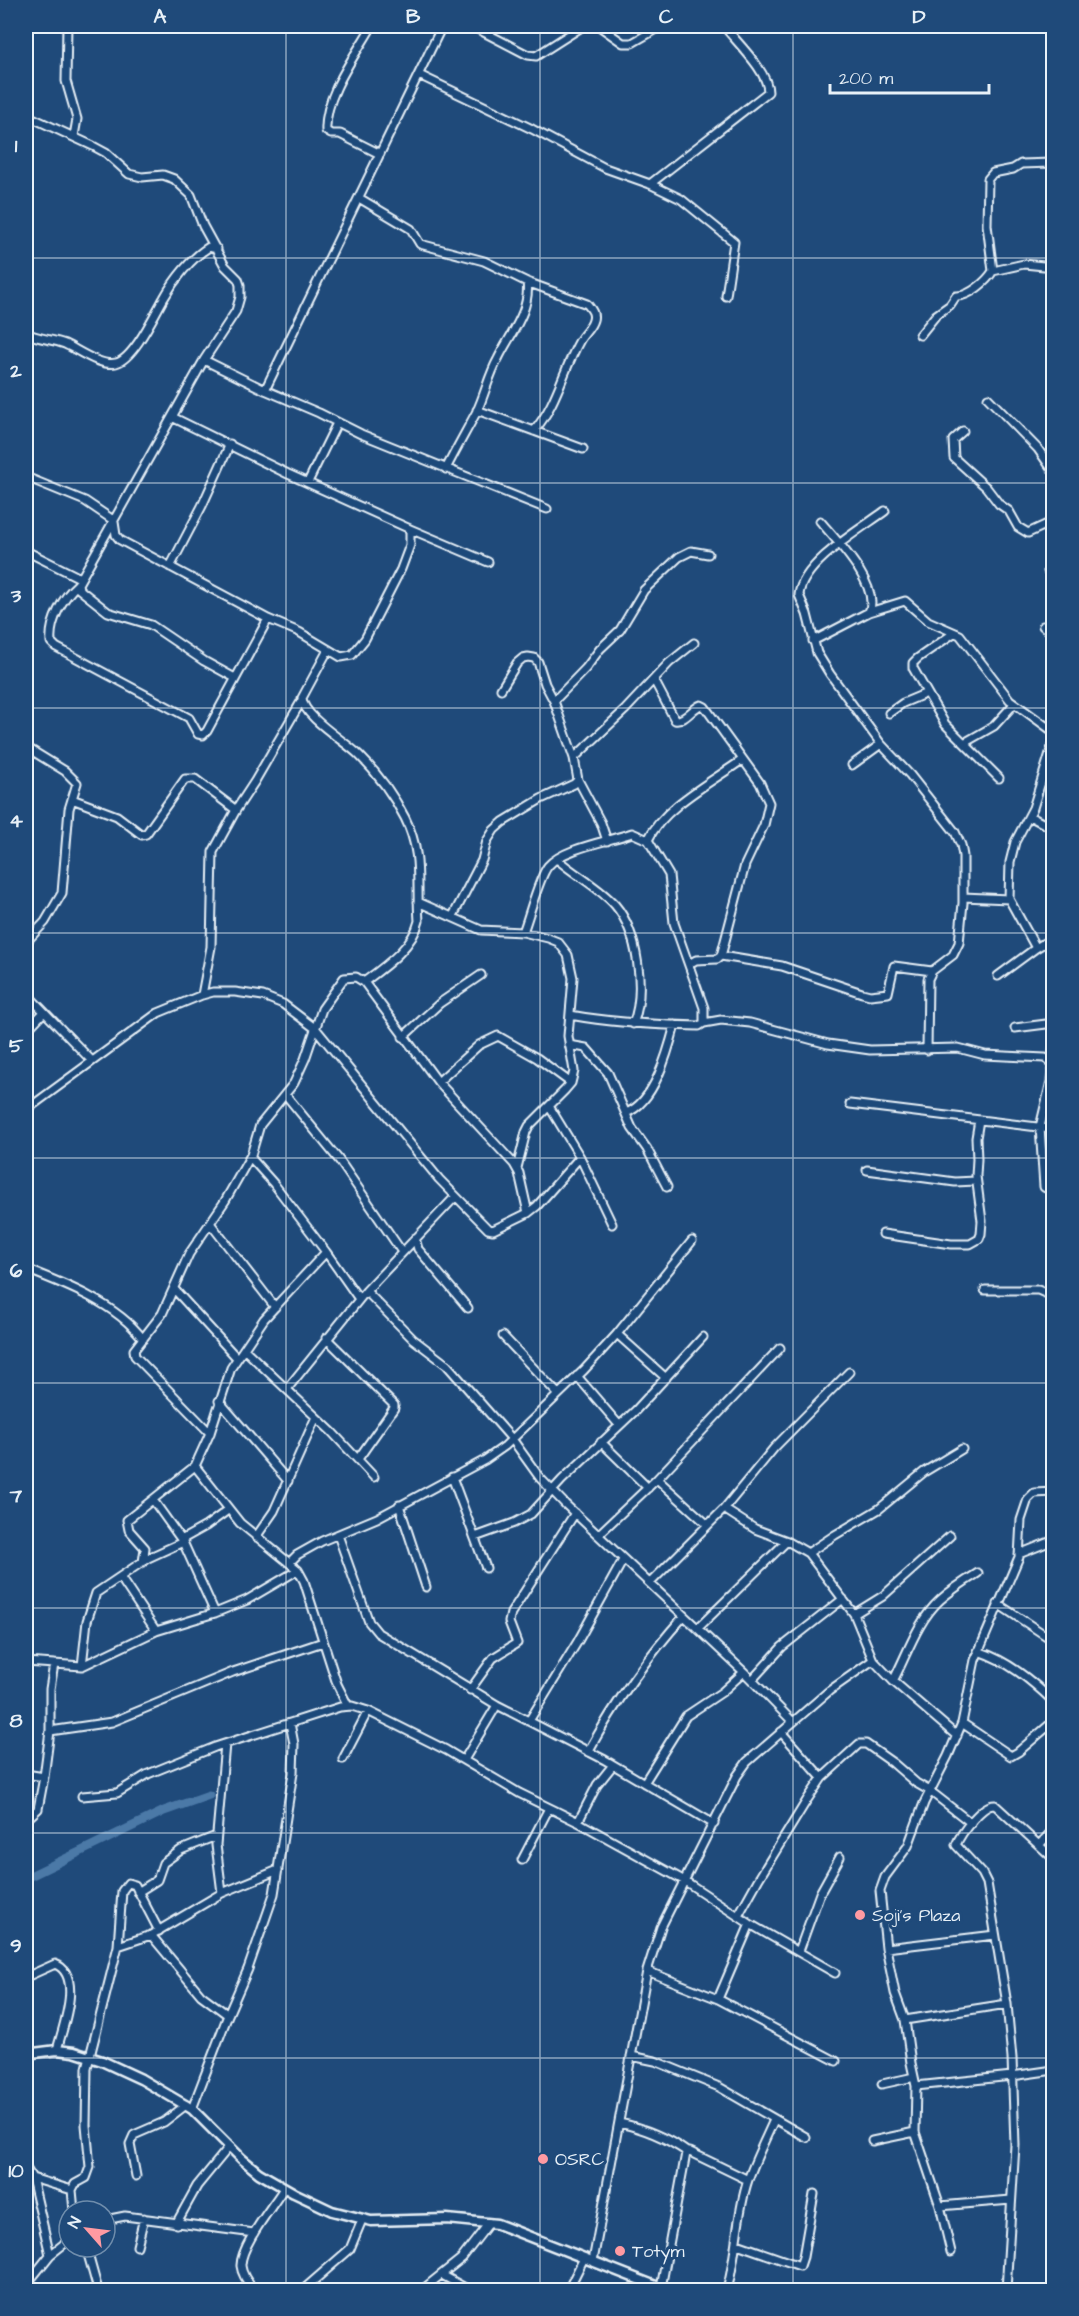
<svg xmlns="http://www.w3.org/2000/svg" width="1079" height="2316" viewBox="0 0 1079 2316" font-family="'Architects Daughter',sans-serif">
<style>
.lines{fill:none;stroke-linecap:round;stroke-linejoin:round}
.river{stroke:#4c79a7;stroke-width:9}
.minor-casing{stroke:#e8f1f8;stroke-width:11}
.major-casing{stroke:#e8f1f8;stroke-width:13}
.minor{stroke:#1f4a7a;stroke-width:7}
.major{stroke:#1f4a7a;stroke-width:8}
.grid{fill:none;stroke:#e8f1f8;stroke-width:1.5;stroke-opacity:0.55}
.poi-dot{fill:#ff9aa2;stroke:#1f4a7a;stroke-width:2}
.labels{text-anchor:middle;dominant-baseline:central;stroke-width:6;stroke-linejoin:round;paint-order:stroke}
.poi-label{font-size:18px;fill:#e8f1f8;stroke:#1f4a7a;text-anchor:start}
.neatline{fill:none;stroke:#e8f1f8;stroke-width:2}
.grid-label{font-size:20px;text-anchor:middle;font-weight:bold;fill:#e8f1f8}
</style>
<rect width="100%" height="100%" fill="#1f4a7a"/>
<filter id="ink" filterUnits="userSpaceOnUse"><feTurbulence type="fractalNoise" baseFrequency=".0167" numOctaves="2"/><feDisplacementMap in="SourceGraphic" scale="12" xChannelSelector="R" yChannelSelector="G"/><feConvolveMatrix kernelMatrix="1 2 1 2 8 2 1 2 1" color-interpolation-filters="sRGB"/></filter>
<g filter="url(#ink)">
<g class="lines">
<!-- river -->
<path class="river" d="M26 1878 164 1811 209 1795"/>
<!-- minor casing -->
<g class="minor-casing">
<path id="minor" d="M67 26 66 81 77 119 74 136
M372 26C355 56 324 96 326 131L331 134H340L380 154
M472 26 528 55 536 56 583 26
M599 26 623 43H632L662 26
M419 75 532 129 605 168 650 184 681 199 734 242 726 296
M26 115 93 146 106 153 129 174 142 177 163 175 174 179 191 195 203 226 225 266 238 279 240 285V297L236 311 204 360 78 584C63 597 49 621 51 642L56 647 189 718 198 734 203 735 207 731 268 619
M650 184 768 92C768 71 737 43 724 26
M359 198 411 229 420 244 484 261 527 282 587 304C591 309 595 313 593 320 591 328 584 333 580 340 563 370 557 404 534 431
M993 271 987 225 988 179 993 173 1013 169 1021 164 1052 163 1054 167
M26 333C38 339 52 339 65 344 78 350 101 367 116 363 134 359 155 313 164 298 174 280 191 258 209 247L217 249
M920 335 936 315 950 305 956 296C969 297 987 281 993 271L1024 264 1054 267
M204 360 265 390 319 413 361 434 547 509
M265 390 442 26
M988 398 1038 449 1054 472
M477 410 583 449
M963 431 953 440 954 458 986 487 999 504 1009 511 1018 527 1028 533 1054 521
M446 469C456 449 467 430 477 411 485 394 489 375 498 359 510 334 531 311 527 282
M26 477 85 501 113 520
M308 482 337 423
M885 511C861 529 802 563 799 595L807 614 817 653 830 674 881 744 910 775 955 832 961 845 963 856V903L959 943 953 955 932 971 928 979 927 1050
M114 522 116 535 120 540 268 619 299 632 341 657 352 655 365 639 401 569 410 545V529L288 474 172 417
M410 529 488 562
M26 551 80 578
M170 567 202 506 230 444
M1048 571H1054
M78 584 79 589 108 612 151 625 204 661 235 678
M869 612 905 601 928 621 960 635 1010 700 1054 732
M1043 626 1054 635
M954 633 918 658 913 663V668L945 724 999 778
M813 641 869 612C881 586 836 540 820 521
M328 650 302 698C303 717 345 741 359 755 376 772 394 796 405 818 423 854 416 883 419 921 413 947 384 967 364 982
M654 680 675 720C685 722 692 708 701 705L705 707 760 783 769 803 764 825 745 865 721 956 717 959 696 960 689 964
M501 689 517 663 523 658 528 657 534 658 538 662 545 684 554 701 574 758 578 780 601 823 607 841
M554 701 586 668 600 649 620 630 644 590 679 557 691 551 708 554
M889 713 903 703 927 693
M1054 740 1033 808 1015 842 1010 862 1009 899 1036 948 1054 937
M964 743 994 726 1014 704
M26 747 65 771 77 783 69 809 62 893 45 922 26 942
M574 758 625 710 669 663 694 643
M852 765 881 744
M72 799 117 816 142 835 146 834 185 779H195L236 810 213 852 211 947 202 995
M236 810 255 781 302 700
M1029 816 1054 829
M557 859C575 875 599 887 615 905 638 932 646 991 633 1024
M963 897 1009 899
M418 902 481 930 523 932 548 938 558 942 568 955 573 978 568 1036 574 1071 571 1083 565 1090 529 1126 526 1132 517 1168
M453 916 482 860 487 841 494 830 503 822 541 799 574 784 578 780
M523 932C529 917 539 877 548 866 563 848 610 841 632 833L648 840
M721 956 782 966 862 993 870 995 888 993 894 966 932 971
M998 976 1036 948
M26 993 91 1060
M570 1015C613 1023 655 1025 699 1026L704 1023V1008L674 923 669 875 648 840C663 807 713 781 742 760
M704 1023 721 1020 750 1023 828 1044 870 1050 958 1048 985 1055 1045 1058 1050 1062
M1015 1028 1054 1023
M26 1031 44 1012
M403 1037 440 1003 481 975
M1054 1039 1051 1081 1040 1127 1044 1187 1054 1192
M569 1045 586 1048 608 1073 632 1128 647 1149 667 1187
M438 1082 479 1045 498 1036 537 1058 571 1083
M285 1094 339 1160 402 1252
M850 1104 1054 1129
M549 1106 580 1157 612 1224
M26 1110 158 1013 202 995 213 992H235L263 996 283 1004 316 1029 439 1179 488 1229 493 1230 528 1213 537 1206 580 1157
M626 1113C654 1103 668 1052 675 1025
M250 1157 274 1184 326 1252 275 1307
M867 1170 955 1182 976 1181
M883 1234 951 1244H970L979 1239 981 1234 982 1221 976 1176 977 1159 976 1138 979 1120
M415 1238 418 1249 468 1308
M326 1252 359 1299
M26 1269C65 1284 117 1304 143 1339
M175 1290 237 1358
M985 1290H1038L1054 1297
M366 1291 413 1339 447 1365 512 1439 540 1478 565 1504 744 1672 793 1722
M617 1334 666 1378
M503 1336 558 1394
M326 1338 394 1405V1408L358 1459
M244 1349 332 1432 374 1477
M577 1376 619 1425
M287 1389 366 1291 455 1197
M219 1401 288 1481
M210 1433 135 1356 134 1350 162 1314 189 1254 225 1201 251 1155 260 1125 294 1083 305 1059 322 1009 344 978 356 977 364 982 438 1082 514 1164 519 1173 528 1213
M601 1442 648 1488
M195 1466 240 1523 298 1570 304 1581 337 1684 348 1706
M452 1477 486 1568
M657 1479 708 1525
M153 1500 183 1542 215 1613
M399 1505 426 1587
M724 1509 755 1529 787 1541 808 1553 854 1614 873 1660 893 1681 957 1736
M338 1535 369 1622 378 1633 497 1705 605 1760 714 1824
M598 1535 657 1479 780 1348
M256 1537 274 1511 316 1417
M475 1537 514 1523 531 1514 562 1480 636 1410 703 1337
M181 1540 206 1526 228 1510
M808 1553 835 1535 879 1509 924 1472 962 1449
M1019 1554 1054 1540
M143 1562 145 1548 129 1530 127 1520 195 1466 210 1433 231 1368 264 1319 275 1307 210 1223
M290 1562 297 1555 322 1541 377 1518 485 1460 505 1446 584 1370 617 1334 692 1241
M120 1577 156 1631
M650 1583 724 1509 774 1448 849 1372
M998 1604 1054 1641
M854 1614 883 1596 950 1536
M698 1628 787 1541
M1046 1635 1054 1627
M978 1651C1008 1661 1031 1680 1054 1702
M26 1662 82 1666 156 1631 215 1613 247 1600 298 1570
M82 1666 87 1621 96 1593 148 1558 183 1542
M752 1680 782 1647 843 1599
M893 1681C907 1655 917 1621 940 1600 951 1590 965 1581 978 1573
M470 1690 493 1658 517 1643 509 1622 511 1613 575 1513
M529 1721 578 1641 623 1560
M962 1723 1011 1756 1018 1752 1054 1721
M50 1731 112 1722 233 1672 323 1642
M781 1732 822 1778
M588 1752C615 1703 647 1657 684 1616
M343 1759 368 1711
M464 1760 497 1705
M26 1774 44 1777 50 1731V1689L54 1664
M644 1783 686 1716 722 1692 744 1672
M82 1796 117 1793 148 1774 215 1747 340 1707 352 1706 368 1711 446 1750 519 1793 578 1822 685 1881 750 1924 835 1973
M26 1820 38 1809 44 1777
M578 1822 597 1785 613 1765
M1040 1844 1054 1829
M522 1860 549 1808
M138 1892 157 1880 163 1863 181 1850 216 1836
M222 1893 216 1845 225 1744
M738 1916 758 1880 807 1800 822 1778 859 1744H866L893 1763 916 1783 930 1791 971 1823
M151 1935 201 1995 228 2015
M118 1946 122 1891 128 1883 135 1885 159 1931
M886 1948 995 1935
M799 1951 820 1893 840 1857
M647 1971 718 1999 836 2061
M26 1977 55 1964C84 1975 62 2029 57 2050
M718 1999 750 1924
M905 2020 1007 2004
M631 2056 655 2061 719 2087 806 2137
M882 2084 914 2077
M916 2086 1012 2076 1054 2070
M192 2109 228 2015 248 1969 274 1894 293 1773 294 1744 290 1723
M619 2123C643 2128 667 2138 687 2152
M872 2141 915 2132
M26 2168 32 2178 72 2190
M136 2176 130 2144 134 2135 164 2122 186 2105
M32 2178 50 2255
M940 2206 1011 2200
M74 2211 72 2190 75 2184 86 2178 90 2167 86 2125 87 2068 118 1946 151 1935 222 1893 278 1870
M105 2220 125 2216 254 2233
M176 2224 197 2186 229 2147
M737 2244 800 2266 803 2257 814 2194
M137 2246 144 2218
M86 2247 98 2290
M951 2252 940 2206 915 2132 916 2086 911 2063 905 2020 895 1993 886 1948 880 1891 885 1877 908 1846 924 1803 948 1756 962 1723 975 1660 1019 1557 1021 1520 1028 1499 1034 1493 1054 1492
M593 2261 647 1971 661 1927 737 1776 747 1762 829 1691 873 1660
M442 2275 469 2290
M26 2285 50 2255 69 2240
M661 2288 686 2153 690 2152 748 2180
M254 2290C248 2283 242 2275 241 2266 240 2246 273 2206 284 2188
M303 2290 350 2249 362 2220
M422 2290 462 2258 489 2223
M568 2290 584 2258
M727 2290C737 2254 736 2216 748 2180 755 2160 765 2140 774 2120
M1006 2290 1015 2145 1012 2058 1007 2004 987 1883 982 1873 956 1845C961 1833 982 1804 995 1805L1054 1859"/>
</g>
<!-- major casing -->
<g class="major-casing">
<path id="major" d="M26 2054 57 2050 74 2052 102 2061 141 2079 192 2109 242 2159 259 2173 294 2193 332 2211 371 2221 447 2219 497 2224 666 2290"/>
</g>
<!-- minor -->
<use href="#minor" class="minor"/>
<!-- major -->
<use href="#major" class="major"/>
</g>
</g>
<!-- grid -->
<path class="grid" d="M286 26V2290M540 26V2290M793 26V2290M26 258H1054M26 483H1054M26 708H1054M26 933H1054M26 1158H1054M26 1383H1054M26 1608H1054M26 1833H1054M26 2058H1054"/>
<!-- markers -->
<g class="poi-dot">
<circle cx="860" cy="1915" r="6"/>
<circle cx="543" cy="2159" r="6"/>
<circle cx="620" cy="2251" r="6"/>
</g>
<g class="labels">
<!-- poi labels -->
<g class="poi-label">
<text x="872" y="1915">Soji's Plaza</text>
<text x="555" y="2159">OSRC</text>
<text x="632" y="2251">Totym</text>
</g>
</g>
<!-- margin -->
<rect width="1079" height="2316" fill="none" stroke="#1f4a7a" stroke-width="66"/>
<!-- north arrow -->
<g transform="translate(87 2229) rotate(298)"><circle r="28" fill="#1f4a7a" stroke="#6f8dac" stroke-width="1.5"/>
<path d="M0-4.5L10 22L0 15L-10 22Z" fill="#ff9aa2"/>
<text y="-9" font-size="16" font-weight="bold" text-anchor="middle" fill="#e8f1f8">N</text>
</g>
<!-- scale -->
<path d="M830 84v9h159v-9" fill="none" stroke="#e8f1f8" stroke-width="3"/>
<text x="839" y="84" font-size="18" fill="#e8f1f8" stroke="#1f4a7a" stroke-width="4.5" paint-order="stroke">200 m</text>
<rect x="33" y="33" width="1013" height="2250" class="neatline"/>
<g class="grid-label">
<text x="160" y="23">A</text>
<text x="413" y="23">B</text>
<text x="666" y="23">C</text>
<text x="919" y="23">D</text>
<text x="16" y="152">1</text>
<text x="16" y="377">2</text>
<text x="16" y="602">3</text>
<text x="16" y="827">4</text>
<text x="16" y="1052">5</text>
<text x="16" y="1277">6</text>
<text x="16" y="1502">7</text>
<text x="16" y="1727">8</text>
<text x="16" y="1952">9</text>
<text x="16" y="2177">10</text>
</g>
</svg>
